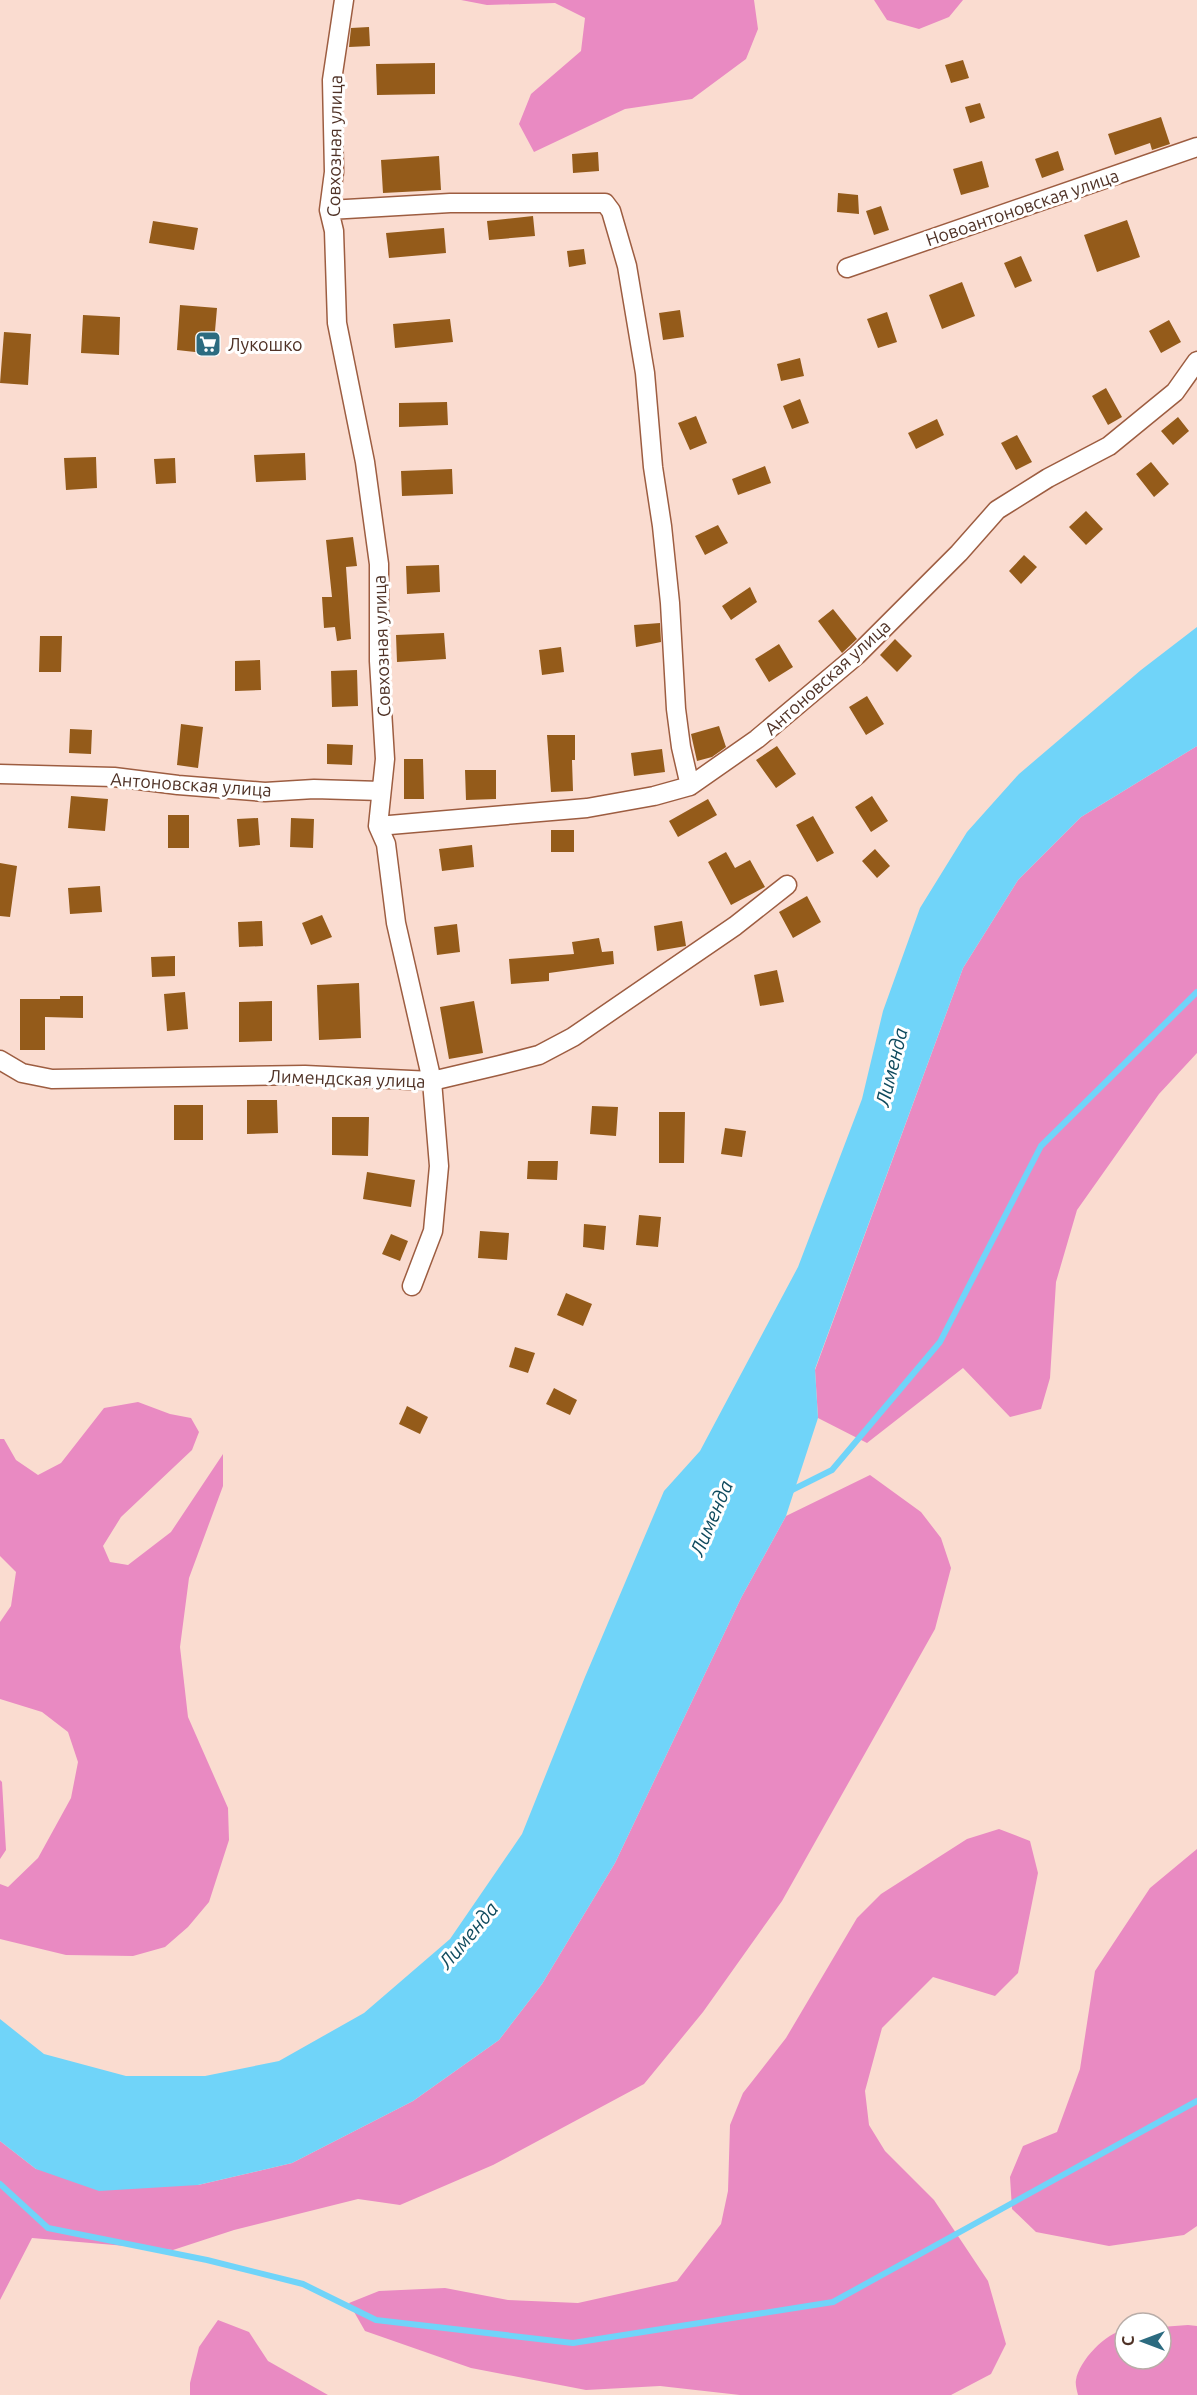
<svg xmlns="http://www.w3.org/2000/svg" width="1197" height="2395" viewBox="0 0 1197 2395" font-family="Ubuntu,sans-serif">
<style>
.forest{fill:#e98ac2}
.water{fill:#70d4f9}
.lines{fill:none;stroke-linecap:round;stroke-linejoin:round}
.stream{stroke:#70d4f9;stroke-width:6}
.building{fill:#945b1a}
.minor-casing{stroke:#9d5d41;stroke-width:21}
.minor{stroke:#fff;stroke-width:18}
.labels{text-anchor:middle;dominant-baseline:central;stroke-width:6;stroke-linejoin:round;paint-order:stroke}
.street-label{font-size:18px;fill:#4f3226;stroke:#fff}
.poi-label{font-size:18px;fill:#4f3226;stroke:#fff;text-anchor:start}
.water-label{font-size:20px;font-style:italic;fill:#104b5e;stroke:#fff}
</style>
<rect width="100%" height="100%" fill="#fadcd0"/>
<!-- forest -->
<path class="forest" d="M461 0H754L758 29 746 59 692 99 625 109 534 152 519 124 531 94 581 51 585 18 555 3 487 5Z
M874 0H963L949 17 919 29 887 20Z
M1197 746V1053L1159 1094 1077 1210 1056 1282 1050 1378 1041 1409 1010 1417 963 1368 867 1443 818 1418 815 1370 963 968 1018 880 1081 817Z
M138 1402 170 1414 191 1418 199 1432 192 1450 121 1517 103 1546 110 1562 128 1565 171 1532 223 1454V1486L189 1578 180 1647 188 1717 228 1808 229 1840 209 1902 188 1927 165 1947 133 1956 66 1955 0 1939V1884L8 1887 38 1858 71 1798 78 1762 68 1732 42 1712 0 1699V1622L11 1606 16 1572 0 1556V1439H4L16 1460 38 1475 61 1463 104 1408Z
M870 1475 921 1512 941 1538 951 1568 935 1629 782 1901 703 2012 644 2084 493 2165 400 2205 358 2199 234 2230 173 2250 32 2238 0 2300V2141L36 2169 198 2185 292 2163 413 2101 499 2040 542 1984 615 1863 741 1598 786 1516Z
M0 1780 2 1782 6 1850 0 1859Z
M999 1829 1030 1841 1038 1873 1018 1973 995 1996 933 1977 882 2028 865 2091 869 2125 885 2151 934 2200 988 2281 1006 2344 991 2374 951 2395H740L660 2386 586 2390 471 2368 365 2331 349 2303 379 2291 445 2288 508 2300 578 2303 677 2281 721 2224 728 2191 730 2125 743 2093 786 2038 857 1918 881 1894 967 1839Z
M1197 1849V2226L1184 2235 1109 2246 1036 2232 1012 2209 1010 2177 1023 2146 1057 2132 1080 2069 1095 1971 1150 1888Z
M218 2320 249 2332 268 2361 328 2395H190V2383L199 2347Z
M1188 2325 1197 2326V2395H1078C1077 2391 1075 2384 1076 2380 1079 2361 1106 2332 1125 2330V2359H1161V2327Z"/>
<!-- water -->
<path class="water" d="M1197 627V746L1081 817 1018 880 963 968 815 1369 818 1418 786 1516 741 1598 615 1863 542 1984 499 2040 413 2101 292 2163 198 2185 99 2191 36 2169 0 2141V2019L44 2054 126 2076H205L279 2061 364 2013 450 1939 522 1834 585 1677 664 1491 700 1451 798 1267 862 1099 883 1011 920 908 967 832 1019 774 1141 670Z"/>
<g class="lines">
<!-- stream -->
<path class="stream" d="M788 1492 832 1470 940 1342 1041 1146 1197 992
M0 2184 48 2228 207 2260 303 2284 376 2320 573 2343 833 2302 1197 2101"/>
</g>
<!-- building -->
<path class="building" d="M369 27 370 46 349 47 351 28Z
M963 60 969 78 951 83 945 65Z
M435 63V94L377 95 376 64Z
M980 103 985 118 970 123 965 107Z
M1161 117 1170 144 1152 150 1150 143 1115 155 1108 134Z
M1058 151 1064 170 1042 178 1035 159Z
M598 152 599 171 573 173 572 154Z
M439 156 441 190 383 193 381 160Z
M982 161 989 187 961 195 953 169Z
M838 193 858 195 859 214 837 212Z
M881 206 889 230 874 235 866 211Z
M533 216 535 236 489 240 487 221Z
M1127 220 1140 257 1097 272 1084 235Z
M153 221 198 228 194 250 149 243Z
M444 228 446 253 389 258 386 233Z
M584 249 586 264 569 267 567 251Z
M1021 256 1032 281 1015 288 1004 263Z
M962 282 975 316 942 329 929 295Z
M180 305 217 308 213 354 177 350Z
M680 310 684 337 663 340 659 313Z
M887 312 897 342 878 348 867 319Z
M83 315 120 317 119 355 81 353Z
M450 319 453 342 395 348 393 324Z
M1169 320 1181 342 1161 353 1149 331Z
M4 332 31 334 28 385 0 383Z
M800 358 804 376 781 381 777 364Z
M1106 388 1122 417 1108 425 1092 396Z
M800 399 809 423 792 429 783 406Z
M447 402 448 425 399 427V403Z
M696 416 707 443 690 450 678 423Z
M1178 417 1189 431 1173 445 1161 431Z
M937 419 944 435 916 449 908 433Z
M1017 435 1032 462 1016 470 1001 443Z
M305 453 306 480 256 482 254 455Z
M96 457 97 488 66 490 64 458Z
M175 458 176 483 156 484 154 459Z
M1151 462 1169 484 1154 497 1136 474Z
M765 466 771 483 738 495 732 479Z
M452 469 453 494 402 496 401 471Z
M1086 511 1103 529 1086 545 1069 527Z
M718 525 728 543 705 555 695 536Z
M353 537 357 566 346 567 351 639 337 641 335 627 324 628 322 597H332L326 540Z
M1024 555 1037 567 1021 584 1009 571Z
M439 565 440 592 407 594 406 566Z
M750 587 757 602 731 620 722 606Z
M833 609 857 639 842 653 818 621Z
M660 623 661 642 636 647 634 625Z
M444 633 446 659 397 662 396 635Z
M40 636H62L61 672H39Z
M895 639 912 656 897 672 880 655Z
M779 644 793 667 769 682 755 659Z
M561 647 564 672 542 675 539 650Z
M260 660 261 690 235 691V661Z
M357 670 358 706 332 707 331 671Z
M867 696 884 724 866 735 849 707Z
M181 724 203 727 198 768 177 765Z
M719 726 726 747 712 757 697 761 691 734Z
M70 729 92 730 91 754 69 753Z
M547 735H575V760H572L573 791 551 792Z
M327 744 353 745 352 765 327 764Z
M777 746 796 774 776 788 756 760Z
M662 749 665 772 634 776 631 753Z
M404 759H423L424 799H404Z
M465 770H496V799L466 800Z
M71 796 108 799 105 831 68 828Z
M872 796 888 821 871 832 855 807Z
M708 799 717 815 678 837 669 821Z
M168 815H189V848H168Z
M813 816 834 853 817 862 796 825Z
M258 818 260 845 239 847 237 819Z
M291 818 314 819 313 848 290 847Z
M551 830H574V852H551Z
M472 845 474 867 442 871 439 849Z
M875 849 890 866 877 878 862 861Z
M726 852 735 868 750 860 765 887 731 905 708 862Z
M0 863 17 866 10 917 0 916Z
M100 886 102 912 70 914 68 888Z
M807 896 821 922 793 938 779 912Z
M322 915 332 937 311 945 302 923Z
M262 921 263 946 239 947 238 922Z
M682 921 686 946 657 951 654 926Z
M457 924 460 952 437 955 434 927Z
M599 938 602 952 613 951 614 964 549 973V981L511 984 509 959 574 954 572 942Z
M175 956V976L152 977 151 957Z
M777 970 784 1002 760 1006 754 975Z
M359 983 361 1038 319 1040 317 985Z
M185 992 188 1029 167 1031 164 994Z
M60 996H83V1018L45 1017V1050H20V999H60Z
M272 1001V1041L239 1042V1002Z
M474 1001 483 1053 449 1059 440 1007Z
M247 1100H277L278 1133 247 1134Z
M174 1105H203V1140H174Z
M592 1106 618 1107 616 1136 590 1134Z
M659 1112H685L684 1163H659Z
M332 1117H369L368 1156 332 1155Z
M725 1128 746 1131 742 1157 721 1154Z
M528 1161H558L557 1180 527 1179Z
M367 1172 415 1180 411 1207 363 1199Z
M639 1215 661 1217 658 1247 636 1245Z
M584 1224 606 1226 604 1250 583 1247Z
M480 1231 509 1233 507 1260 478 1258Z
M391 1234 408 1241 400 1261 382 1254Z
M566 1293 592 1304 583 1326 557 1315Z
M515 1347 535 1353 528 1373 509 1367Z
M554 1388 577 1400 570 1415 546 1404Z
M407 1406 428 1417 420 1434 399 1424Z"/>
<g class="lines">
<!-- minor casing -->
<g class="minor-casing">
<path id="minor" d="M344 0 332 80 334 172 329 210 334 231 337 323 365 462 379 564V661L385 759 378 826 386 844 396 923 432 1081 439 1166 433 1231 412 1286
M329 210 450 203H605L611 211 627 266 645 373 653 467 662 526 670 603 676 709 681 747 690 786
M847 268 1197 147
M0 774 114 777 178 785 265 792 314 789 381 791
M378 826 587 808 654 796 690 786 757 739 857 655 959 553 997 510 1048 478 1109 446 1175 392 1197 361
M0 1060 22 1073 52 1079 305 1075 432 1081 500 1065 539 1055 573 1037 735 926 787 885"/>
</g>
<!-- minor -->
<use href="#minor" class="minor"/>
</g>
<!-- icons -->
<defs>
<g id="supermarket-square" transform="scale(1.35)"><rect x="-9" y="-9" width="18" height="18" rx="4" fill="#2c6b80" stroke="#fff"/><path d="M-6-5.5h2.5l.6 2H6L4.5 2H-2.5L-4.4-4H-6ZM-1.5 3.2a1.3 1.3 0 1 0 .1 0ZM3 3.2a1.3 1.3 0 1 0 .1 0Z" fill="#fff"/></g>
</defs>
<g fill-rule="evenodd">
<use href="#supermarket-square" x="208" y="344"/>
</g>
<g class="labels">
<!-- street labels -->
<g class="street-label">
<text transform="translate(334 146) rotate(-89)">Совхозная улица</text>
<text transform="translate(1022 207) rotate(-19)">Новоантоновская улица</text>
<text transform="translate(381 646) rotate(-92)">Совхозная улица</text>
<text transform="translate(827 677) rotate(-42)">Антоновская улица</text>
<text transform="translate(191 784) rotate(4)">Антоновская улица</text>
<text transform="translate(347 1078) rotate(2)">Лимендская улица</text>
</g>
<!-- poi labels -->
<g class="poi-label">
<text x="228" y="344">Лукошко</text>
</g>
<!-- water labels -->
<g class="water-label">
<text transform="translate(891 1067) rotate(-76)">Лименда</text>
<text transform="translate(711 1518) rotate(-67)">Лименда</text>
<text transform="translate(468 1935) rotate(-50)">Лименда</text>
</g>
</g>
<!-- north arrow -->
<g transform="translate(1143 2341) rotate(270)"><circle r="28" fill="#ffffff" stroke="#b9ada8" stroke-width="1.5"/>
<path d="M0-4.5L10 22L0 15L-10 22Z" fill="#2c6b80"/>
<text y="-9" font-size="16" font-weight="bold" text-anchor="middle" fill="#4f3226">С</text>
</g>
</svg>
